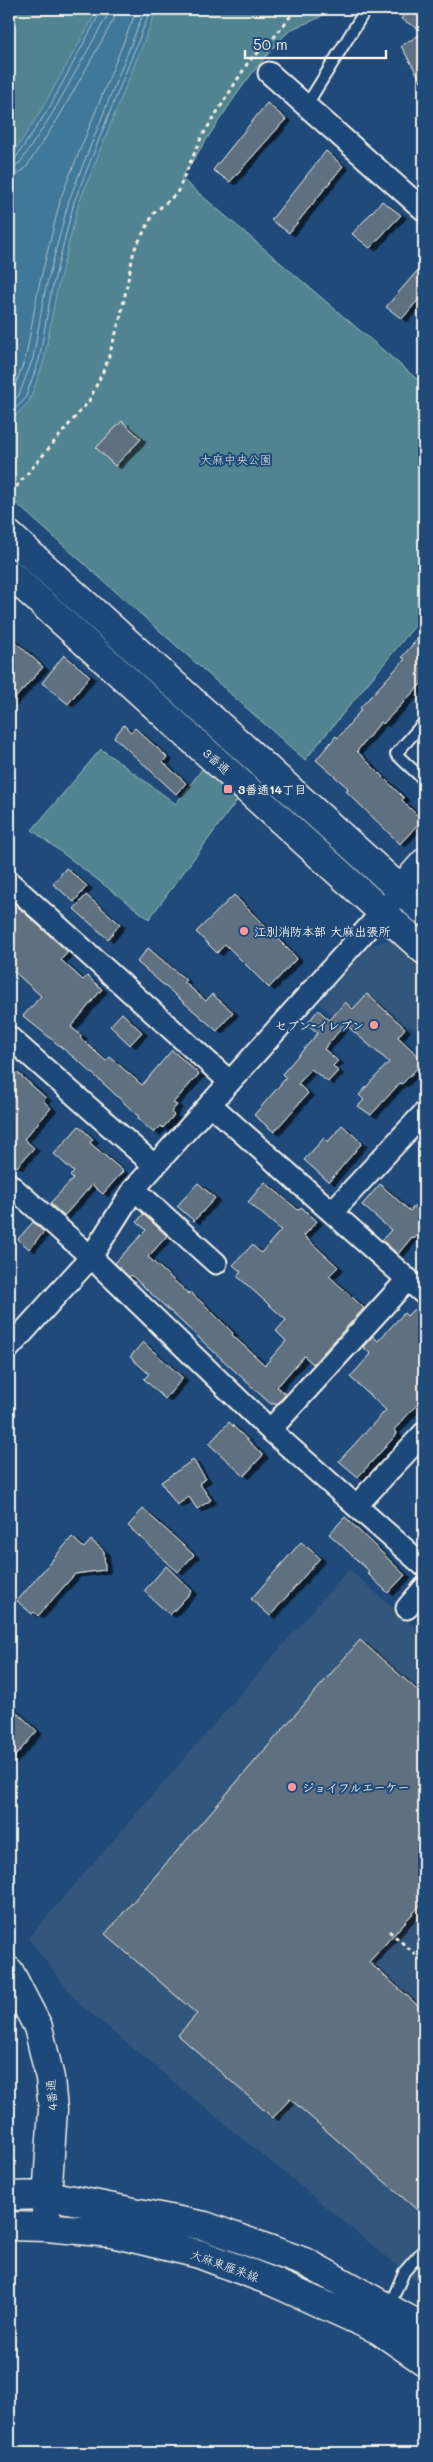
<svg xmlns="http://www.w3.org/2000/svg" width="433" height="2462" viewBox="0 0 433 2462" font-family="Mali,'Klee One',sans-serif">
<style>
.built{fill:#32567c}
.green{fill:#518490;stroke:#a2babc}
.water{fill:#407899;stroke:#88a8b9}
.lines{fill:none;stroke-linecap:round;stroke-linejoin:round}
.shore{stroke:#acc1c8;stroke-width:1}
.building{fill:#5f7180;stroke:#f4f1e8;filter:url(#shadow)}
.lane-casing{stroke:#f4f1e8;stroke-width:14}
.street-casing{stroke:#f4f1e8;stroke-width:25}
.secondary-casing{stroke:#f4f1e8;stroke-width:31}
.path{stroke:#f4f1e8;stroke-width:3;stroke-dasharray:4 4;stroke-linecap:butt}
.lane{stroke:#1f4a7a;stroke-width:10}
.street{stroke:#1f4a7a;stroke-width:21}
.secondary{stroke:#1f4a7a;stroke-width:28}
.poi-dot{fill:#ff9aa2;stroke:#1f4a7a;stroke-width:2}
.labels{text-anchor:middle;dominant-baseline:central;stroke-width:4;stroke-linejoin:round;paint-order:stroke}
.park-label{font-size:12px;fill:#dce1db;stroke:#1f4a7a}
.street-label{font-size:12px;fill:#f4f1e8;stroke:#1f4a7a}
.poi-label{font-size:12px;font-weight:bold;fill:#f4f1e8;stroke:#1f4a7a;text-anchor:start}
</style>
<defs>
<filter id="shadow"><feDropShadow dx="5.5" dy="3" stdDeviation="0" flood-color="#0009"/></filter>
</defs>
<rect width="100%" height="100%" fill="#1f4a7a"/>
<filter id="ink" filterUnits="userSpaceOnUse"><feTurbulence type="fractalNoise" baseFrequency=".02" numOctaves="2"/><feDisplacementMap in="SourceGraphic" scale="10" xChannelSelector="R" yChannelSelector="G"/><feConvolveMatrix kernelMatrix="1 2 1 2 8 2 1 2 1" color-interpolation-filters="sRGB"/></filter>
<g filter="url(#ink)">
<!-- built -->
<path class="built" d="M391 939 424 969V1037L410 1025 381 1058 319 1003 369 946Z
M349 1569 424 1635V2288L79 2004 28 1938Z"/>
<!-- green -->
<path class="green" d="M11 9H328C318 24 298 22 286 34 245 75 214 130 181 178L424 385V620L418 622 305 760 9 497V21Z
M101 749 176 804 202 769 238 799 149 919 32 830Z"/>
<!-- water -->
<path class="water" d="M98 9H157L79 203 56 294 44 361 29 402 9 422V160L43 107Z"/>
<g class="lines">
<!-- shore -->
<path class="shore" d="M9 162 15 159 48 110 102 9
M9 168 20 163 52 114 107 16 108 9
M9 175 17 174 25 169 59 117 114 19 116 9
M9 396 13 391 26 356 38 290 61 197 137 9
M9 406 19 395 33 358 45 291 69 200 145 9
M9 415 25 399 39 360 51 293 74 202 151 9"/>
</g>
<!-- building -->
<path class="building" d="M407 9H424V86L401 46 424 32 401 19Z
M267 103 286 119 230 182 213 170Z
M326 151 343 166 289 233 271 220Z
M382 201 401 215 370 248 352 234Z
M424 263V293L402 319 386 307Z
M122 421 141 439 115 466 96 448Z
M424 631V681L383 724 381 722 357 751 404 798 402 800 422 820 400 844 346 791 348 788 316 760 336 736 338 738 361 710 360 708 405 659 402 657Z
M9 636 43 667 9 705Z
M64 655 90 676 68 704 42 683Z
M124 725 131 732 135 728 167 757 163 762 186 783 176 794 114 737Z
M66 868 87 886 74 902 53 884Z
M86 895 120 924 108 939 74 909Z
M234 895 297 958 269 988 225 944 217 953 196 932Z
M9 899 68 952 61 960 83 980 87 976 102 989 71 1027 82 1036 80 1038 106 1061 110 1057 142 1085 172 1050 199 1074 173 1103 177 1105 171 1112 174 1115 163 1128 161 1126 154 1133 138 1119 139 1117 118 1097 82 1064 23 1016 41 996 9 967Z
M148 948 186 980 184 982 206 1001 212 994 233 1012 217 1031 137 962Z
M367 994 405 1028 398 1037 424 1061 402 1084 400 1083 371 1115 358 1106 364 1100 359 1095 389 1062 345 1024 324 1049 338 1061 333 1066 338 1071 328 1082 311 1069 298 1084 308 1093 274 1132 254 1115 286 1078 282 1074 318 1033 307 1024 318 1010 330 1020 345 1002 353 1009Z
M122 1013 142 1032 130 1045 110 1026Z
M9 1065 46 1098 43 1100 51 1108 24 1139 34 1148 17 1167 9 1160Z
M342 1125 362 1143 329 1182 304 1160 324 1138 328 1142Z
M79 1126 93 1139 90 1143 123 1171 103 1194 92 1185 64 1216 50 1203 73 1179 70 1176 74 1172 54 1154Z
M265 1182 298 1210 301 1207 317 1221 304 1236 338 1267 329 1276 364 1308 313 1364 304 1356 277 1387 286 1394 277 1404H271L263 1397 131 1275 129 1277 115 1263 146 1230 137 1222 143 1214 167 1236 148 1257 189 1294 190 1292 207 1307 233 1333 232 1335 265 1365 286 1341 276 1331 286 1320 237 1276 241 1272 233 1265 252 1245 261 1253 281 1230 248 1202Z
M198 1183 215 1198 194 1221 177 1206Z
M380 1184 410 1211 416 1204 424 1211V1227L414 1239 412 1237 398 1254 382 1240 391 1230 362 1205Z
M33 1222 44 1232 29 1249 18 1239Z
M414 1309 424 1318V1397L394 1430 397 1434 358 1477 339 1461 386 1410 350 1377 371 1354 363 1347 373 1336 378 1341 404 1313 407 1316Z
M143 1342 183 1378 165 1399 144 1379 149 1374 130 1357Z
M229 1422 263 1455 244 1476 209 1444Z
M193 1460 206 1479 199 1483 211 1500 197 1509 189 1497 177 1505 161 1482Z
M143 1509 194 1555 178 1572 128 1526Z
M345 1517 405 1575 388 1593 367 1573 369 1571 329 1534Z
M72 1537 84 1548 91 1540 104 1551 105 1570 75 1574 38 1616 34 1612 32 1614 17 1601Z
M301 1542 320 1558 270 1616 251 1599Z
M166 1566 192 1591 170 1615 144 1591Z
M360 1640 424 1696V1901L369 1962 424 2011V2216L290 2099 273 2118 178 2035 197 2014 105 1934Z
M9 1705 37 1731 9 1763Z"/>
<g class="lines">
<!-- lane casing -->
<g class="lane-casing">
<path id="lane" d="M306 106 366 9
M424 722 396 754 424 780
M389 2307 404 2272 424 2249"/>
</g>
<!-- street casing -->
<g class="street-casing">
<path id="street" d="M269 73 424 210
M9 882 230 1082
M9 1037 155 1166
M210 1104 424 1294
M9 1184 91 1257 270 1430 424 1566
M134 1189 216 1263
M332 1212 424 1113
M9 1348 91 1257 134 1189 392 901
M270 1430 408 1279
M356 1506 424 1433
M407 1608 424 1588"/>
</g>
<!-- secondary casing -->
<g class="secondary-casing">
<path id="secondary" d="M9 535 424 911
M9 573 424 950
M401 889 424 863
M9 1971 38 2027 50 2078 53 2110 46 2213
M9 2196 47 2195 205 2226 307 2263 424 2328
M9 2226 46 2227 111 2233 199 2254 273 2282 379 2330 424 2361"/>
</g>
<!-- path -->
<path class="path" d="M16 487 89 401 106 365 120 320 134 250 154 213 177 193 201 138 249 61 272 40 296 9
M389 1931 424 1962"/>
<!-- lane -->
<use href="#lane" class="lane"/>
<!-- street -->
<use href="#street" class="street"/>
<!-- secondary -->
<use href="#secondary" class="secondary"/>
</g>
</g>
<!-- markers -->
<g class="poi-dot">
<rect x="223" y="784" width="10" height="10" rx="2.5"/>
<circle cx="244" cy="931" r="5"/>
<circle cx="374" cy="1025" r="5"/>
<circle cx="292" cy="1787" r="5"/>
</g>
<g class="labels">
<!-- park labels -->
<g class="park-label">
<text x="236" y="459">大麻中央公園</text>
</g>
<!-- street labels -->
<g class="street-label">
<text transform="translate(217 761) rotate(42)">3番通</text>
<text transform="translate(51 2095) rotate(-95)">4番通</text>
<text transform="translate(225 2265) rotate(20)">大麻東雁来線</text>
</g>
<!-- poi labels -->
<g class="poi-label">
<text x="238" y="789">3番通14丁目</text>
<text x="254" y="931">江別消防本部 大麻出張所</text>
<text x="364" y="1025" text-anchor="end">セブン-イレブン</text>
<text x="302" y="1787">ジョイフルエーケー</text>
</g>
</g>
<!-- margin -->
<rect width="433" height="2462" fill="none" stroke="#1f4a7a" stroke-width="30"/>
<rect x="15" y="15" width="403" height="2432" fill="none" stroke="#f4f1e8" stroke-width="2" filter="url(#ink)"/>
<!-- scale -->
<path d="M245 50v8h141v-8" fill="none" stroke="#f4f1e8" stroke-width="2.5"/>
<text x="253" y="50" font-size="15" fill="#f4f1e8" stroke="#1f4a7a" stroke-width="4" paint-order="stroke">50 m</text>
</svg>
